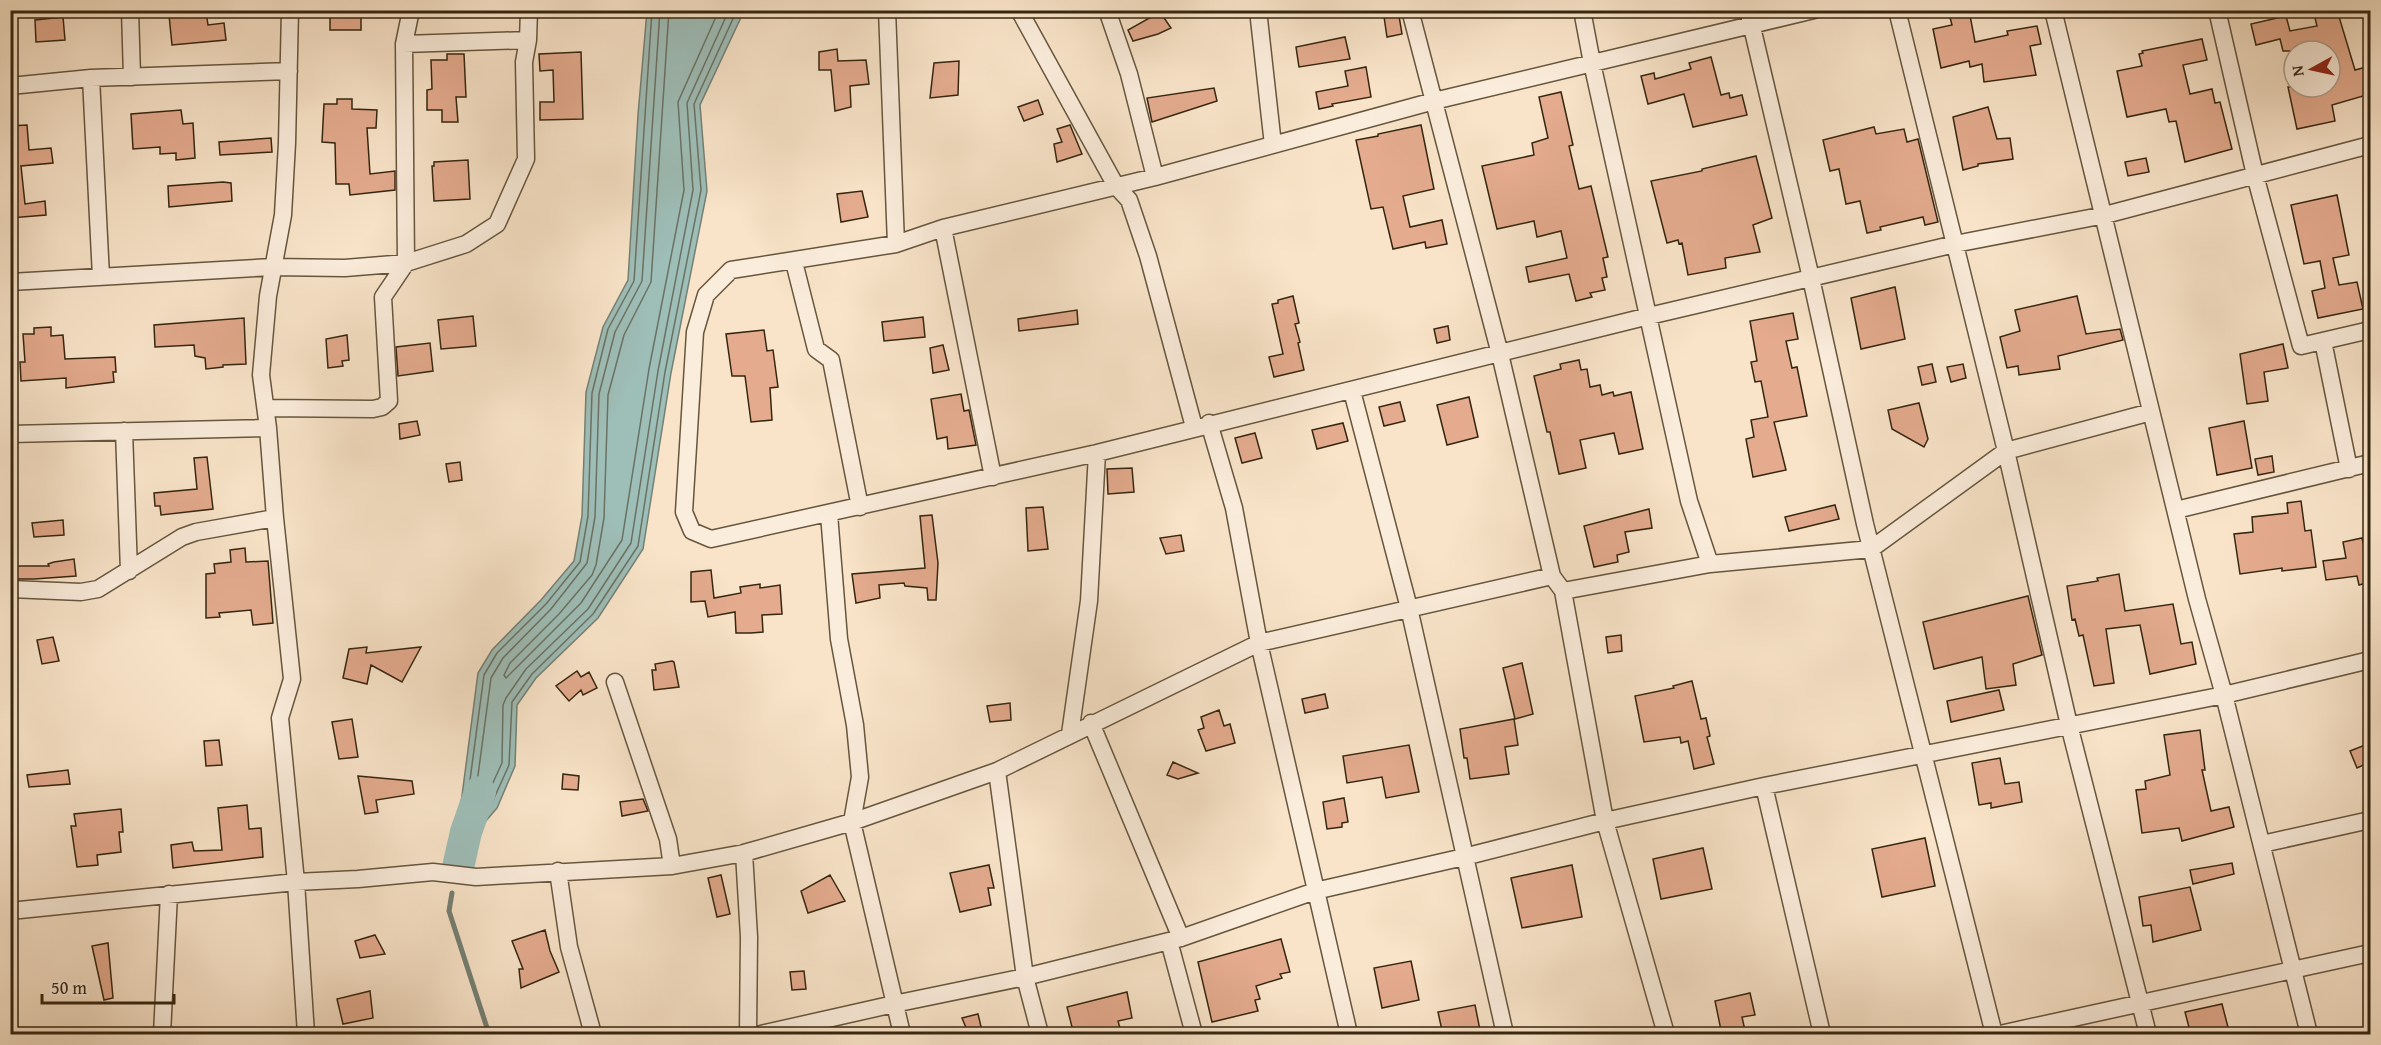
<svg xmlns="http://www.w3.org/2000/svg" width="2381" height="1045" viewBox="0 0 2381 1045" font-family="'Gentium Book Plus',serif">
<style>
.water{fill:#9ebeb8;stroke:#748175;stroke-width:1.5}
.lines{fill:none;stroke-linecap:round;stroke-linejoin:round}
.shore{stroke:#6a7264;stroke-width:1.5}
.stream{stroke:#748175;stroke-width:5}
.river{stroke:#9ebeb8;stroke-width:32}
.building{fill:#e4ab8e;stroke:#352610;stroke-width:1.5}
.minor-casing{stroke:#66563e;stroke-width:19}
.minor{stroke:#fbeddc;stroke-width:16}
</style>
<rect width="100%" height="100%" fill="#f9e4c9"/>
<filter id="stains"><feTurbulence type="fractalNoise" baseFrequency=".00333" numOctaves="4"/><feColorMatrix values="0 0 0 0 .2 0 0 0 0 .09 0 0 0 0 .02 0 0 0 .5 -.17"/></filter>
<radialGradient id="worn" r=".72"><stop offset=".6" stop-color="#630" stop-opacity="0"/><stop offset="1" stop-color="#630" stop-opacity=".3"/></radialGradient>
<!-- water -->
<path class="water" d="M647 11H744L700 105 707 191 671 373 643 549 598 618 536 678 517 705 515 766 497 808 485 822 466 832 460 811 478 673 492 650 541 600 574 561 582 516 586 392 603 327 628 280 638 115Z"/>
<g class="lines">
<!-- shore -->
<path class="shore" d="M652 10 634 281 608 329 592 393 588 516 580 562 546 604 497 653 484 675 466 810 471 822 481 817 491 805 509 765 512 702 532 674 593 614 638 546 665 372 701 190 694 104 737 10
M660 10 642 281 615 332 599 394 595 517 587 563 551 609 503 658 491 678 474 805 477 808 485 800 502 763 503 705 506 698 526 669 588 609 631 543 658 371 693 190 687 103 729 10
M669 10 651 282 624 335 608 395 604 518 596 565 592 575 559 614 510 663 504 675 506 678 581 603 622 540 649 369 684 190 678 102 719 10"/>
<!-- stream -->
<path class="stream" d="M452 893 449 911 489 1034"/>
<!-- river -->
<path class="river" d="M459 863 466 832 480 792"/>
</g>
<!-- building -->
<path class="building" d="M330 10H361V30H330Z
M1383 10H1398L1402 34 1387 37Z
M1948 10H1969L1975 42 2008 35 2007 31 2037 26 2041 44 2030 46 2036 75 1984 82 1982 64 1970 67 1969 61 1941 68 1933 29 1952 25Z
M2313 10H2337L2355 70 2370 66V94L2332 105 2335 121 2297 129 2288 87H2330V51H2283L2280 39 2256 45 2251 24 2286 16 2290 31 2317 26Z
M206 11 208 25 224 23 226 40 172 45 169 15Z
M1160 12 1171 28 1158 34 1133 41 1128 30Z
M63 17 65 40 36 42 35 20Z
M1345 37 1350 59 1299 67 1296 47Z
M2202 39 2207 60 2183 65 2190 94 2212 89 2215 103 2220 102 2232 149 2185 162 2176 121 2169 122 2166 109 2127 117 2117 71 2142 66 2139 54 2143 53 2142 51Z
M837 49 838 61 866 60 869 84 850 86 851 107 835 111 831 70H819V52Z
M581 52 583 119 540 120V102H554L553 70 540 71 539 54Z
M447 54H464L466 97H456L458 122H442V110H427V90L432 89 431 60H447Z
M1711 57 1721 95 1729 93 1730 98 1742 95 1747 115 1693 127 1684 94 1648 104 1641 76 1654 73 1655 79 1691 69 1689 63Z
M959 61 958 95 930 98 934 63Z
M1366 67 1371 97 1332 104 1333 106 1319 109 1316 92 1348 86 1345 71Z
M1214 88 1217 101 1152 122 1147 98Z
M1561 92 1573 145 1569 146 1579 189 1591 186 1608 257 1603 258 1607 277 1602 278 1605 290 1590 293 1592 297 1576 301 1569 274 1529 282 1526 267 1567 258 1561 231 1537 237 1534 221 1497 229 1482 166 1534 155 1532 143 1548 138 1539 97Z
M337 99H352V109L377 110 376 128H367L370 174 395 171V190L350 195 349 184H336L335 143 322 142 324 104H337Z
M1038 100 1043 114 1024 121 1018 107Z
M1988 107 1997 139 2010 138 2013 159 1978 164V166L1963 170 1953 117Z
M181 110 183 124 193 123 195 158 176 160V153L160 154V147L133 149 131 114Z
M27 125 29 150 51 148 53 163 21 166 25 204 45 201 46 215 10 218V126Z
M1070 125 1082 154 1057 162 1054 144 1062 142 1057 129Z
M1421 125 1434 189 1403 196 1410 227 1442 220 1447 244 1426 248 1425 242 1393 249 1383 207 1371 209 1356 140 1378 136V134Z
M1874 127 1876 134 1904 129 1907 142 1918 139 1938 222 1925 225 1923 217 1880 227 1881 230 1867 233 1860 201 1846 204 1839 169 1830 171 1823 140Z
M271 138 272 152 220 155 219 142Z
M1756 156 1772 218 1753 225 1760 252 1725 258 1726 268 1688 275 1682 243 1679 244 1678 240 1667 243 1651 181 1702 171V169Z
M2146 158 2149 172 2128 176 2125 162Z
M468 160 470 199 434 201 432 166H434V162Z
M223 182 231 183 232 201 169 207 168 186Z
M862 191 868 217 841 222 837 194Z
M2337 195 2349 255 2333 258 2339 285 2357 282 2363 309 2318 318 2312 291 2325 288 2320 261 2304 264 2291 205Z
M1895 287 1905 339 1861 349 1851 298Z
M1293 296 1299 323 1295 324 1300 342 1298 343 1304 370 1274 377 1269 357 1283 354 1272 304 1278 303V300Z
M2077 296 2086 334 2120 329 2123 340 2058 356 2060 369 2019 375 2018 366 2007 368 2000 337 2020 331 2015 310Z
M1077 310 1078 324 1019 331 1018 319Z
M1793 313 1798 339 1786 341 1792 368 1797 367 1807 416 1774 422 1786 470 1753 477 1746 439 1754 437 1751 420 1768 417 1761 381 1755 382 1751 362 1757 361 1750 321Z
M473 316 476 346 441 349 438 320Z
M923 317 925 337 884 341 882 322Z
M244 318 246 364 223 365V367L206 369 205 358 195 356 194 345 155 347 154 325Z
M1448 326 1450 340 1437 343 1434 329Z
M51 327V336L63 335 65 359 115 357 116 372H113L114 382 66 388V378L21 381 20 362H25L23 334H34V328Z
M764 330 767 351 773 350 778 387 770 388 772 420 751 422 745 376H732L726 334Z
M347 335 349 360 342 361 343 366 328 368 326 339Z
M430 343 433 371 398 376 396 347Z
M2283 344 2288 368 2264 372 2268 401 2247 404 2240 354Z
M943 345 949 370 933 373 930 348Z
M1579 360 1581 370 1587 369 1590 387 1600 385 1602 395 1613 392 1614 396 1631 392 1643 449 1619 454 1614 433 1580 440 1586 468 1559 474 1550 432H1547L1534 376 1561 369 1560 364Z
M1932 364 1936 382 1922 385 1918 367Z
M1963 364 1966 378 1951 382 1947 367Z
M961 394 964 411 969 410 976 445 948 449 947 437 937 439 931 399Z
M1469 397 1478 437 1447 445 1437 405Z
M1400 402 1405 421 1384 426 1379 407Z
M1919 403 1928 439 1924 447 1892 429 1888 410Z
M417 421 420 435 400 439 399 424Z
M2244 421 2252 468 2217 475 2209 428Z
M1343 423 1348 441 1317 449 1312 430Z
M1255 433 1262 458 1242 463 1235 438Z
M2272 456 2274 472 2258 475 2255 459Z
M207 457 213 509 161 515 160 506H155L154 493 197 489 194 458Z
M460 462 462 480 449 482 446 464Z
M1132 468 1134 492 1108 494 1107 469Z
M2301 501 2305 531 2311 530 2316 567 2282 571V568L2240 574 2234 534 2253 532 2252 517 2288 513 2287 503Z
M1835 505 1839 519 1789 531 1785 517Z
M1043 507 1048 549 1028 551 1026 508Z
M1649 509 1652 528 1625 532 1629 552 1617 555 1618 562 1594 567 1584 526Z
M932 515 938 563 936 600H928L927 588 905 586 904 583 879 585 880 598 856 603 852 574 925 568 920 516Z
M63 520 64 535 34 537 32 523Z
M1181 535 1184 551 1166 554 1160 538Z
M2362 538 2367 559 2370 558V582L2359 585 2357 576 2326 580 2323 561 2346 558 2343 542Z
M245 548 246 562 268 561 273 623 253 625 251 610 219 613 220 617 206 618V574L215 573 214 564 231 562 230 550Z
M74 559 76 576 34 579H10V566H49L48 564 54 562Z
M711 570 714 598 741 593 740 587 760 584V588L780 585 782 614 762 615 763 632 751 633H736L735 612 708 617 705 601 691 602V572Z
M2119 574 2125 611 2173 604 2181 644 2192 642 2196 664 2150 674 2140 625 2106 629 2114 683 2094 686 2083 635 2079 636 2075 619 2072 620 2067 586 2098 581 2097 578Z
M2028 596 2042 655 2013 664 2016 685 1986 689 1982 657 1934 669 1923 622Z
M1621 635 1622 651 1608 653 1606 637Z
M53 637 59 661 42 664 37 640Z
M367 647 366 653 421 647 402 682 371 665 367 684 343 678 349 649Z
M672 661 674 662 679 687 654 690 652 670H656L655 664Z
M1522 663 1533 714 1515 719 1503 668Z
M577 671 581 677 589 672 597 688 583 695 581 690 569 701 556 686Z
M1692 681 1701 719 1706 718 1710 736 1707 737 1714 764 1694 769 1688 741 1681 743 1680 737 1644 742 1635 696 1674 688 1673 686Z
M1999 690 2004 710 1951 722 1947 701Z
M1325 694 1328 708 1305 713 1302 699Z
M1010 703 1011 720 990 722 987 706Z
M1219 710 1224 726 1230 724 1235 743 1206 751 1198 730 1204 728 1201 717Z
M352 719 358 757 339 759 332 722Z
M1514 719 1518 745 1505 747 1509 774 1470 779 1467 758H1464L1460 729Z
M2200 730 2205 770H2202L2211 811 2229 807 2234 827 2182 841 2179 828 2142 833 2136 790 2146 789 2145 781 2170 775 2164 735Z
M219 740 222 765 206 766 204 741Z
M2370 743V762L2357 768 2350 751Z
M1409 745 1419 792 1386 798 1382 777 1347 783 1343 756Z
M2000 758 2005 784 2019 782 2022 802 1991 808V803L1979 805 1972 763Z
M1173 762 1198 773 1178 779 1167 775Z
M68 770 70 784 29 787 27 775Z
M563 774 579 776 578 790 562 789Z
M358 776 412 781 414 794 376 800 378 812 365 814Z
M1344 798 1348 822 1342 823V827L1327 829 1323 802Z
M643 799 648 811 622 816 620 802Z
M247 805 249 829 261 828 263 857 173 868 171 845 192 842 194 851 222 850 218 808Z
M121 809 123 832H119L121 852 97 855 98 865 77 867 71 826H76L74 814Z
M1925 838 1935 886 1882 897 1872 849Z
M1703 848 1712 889 1661 899 1653 859Z
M2232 863 2234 874 2193 884 2190 870Z
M989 865 994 888H988L991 905 960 912 950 873Z
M1572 865 1582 917 1522 928 1511 878Z
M721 875 730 914 717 917 708 878Z
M830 875 845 901 808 913 801 891Z
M2190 887 2201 930 2153 942 2151 925 2143 926 2139 897Z
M545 930 550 951 559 972 521 988 519 969H523L512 941Z
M375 935 385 954 360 958 355 941Z
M1281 939 1290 972 1280 974 1282 978 1256 986 1260 999 1255 1000 1258 1011 1212 1022 1198 962Z
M108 943 113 998 104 1000 92 946Z
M1411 961 1419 1000 1382 1008 1374 968Z
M804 971 806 989 792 990 790 972Z
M370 991 373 1018 343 1024 337 999Z
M1127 992 1132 1018 1118 1021 1122 1035H1074L1067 1007Z
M1750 993 1755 1015 1742 1017 1746 1035H1722L1715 1001Z
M2222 1004 2230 1035H2191L2185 1012Z
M1475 1005 1481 1035H1443L1438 1012Z
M978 1014 983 1035H969L962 1018Z"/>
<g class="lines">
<!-- minor casing -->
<g class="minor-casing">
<path id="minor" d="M130 10 132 77
M290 10 287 143 283 215 268 296 261 375 268 428 275 518 292 679 280 718 296 882 306 1034
M887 10 896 244
M1019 10 1116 186 1129 200 1148 256 1194 427
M1107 10 1129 74 1155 177
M1258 10 1273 145
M1410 10 1500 354 1552 576 1563 591 1605 821 1666 1034
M1582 10 1592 63 1689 501 1710 564
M1748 10 1811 278 1865 524 1994 1034
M1814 10 1434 101 1155 177 943 228 896 244 731 270 706 295 695 332 684 512 692 531 711 539 1097 453 1649 316 1955 244 2105 215 2370 145
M1897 10 2006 451 2069 725 2148 1034
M2053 10 2197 599 2224 695 2309 1034
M2217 10 2255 175 2301 346 2370 330
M404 44 528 40
M91 78 101 277
M10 86 91 78 289 71
M943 228 993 477
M794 262 816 349 831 360 860 507
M10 282 272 267 345 268 406 263 466 244 497 224 526 159 524 62 528 40 529 10
M2323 341 2349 469
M1352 391 1409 608 1505 1034
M266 408 373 409 382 407 389 401 383 297 406 263 404 44 411 10
M1209 423 1234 508 1259 643 1349 1034
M124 431 129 571
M10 434 268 428
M2176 510 2370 463
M829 514 839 639 855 725 860 777 852 822 902 1034
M10 589 81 592 98 589 182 537 196 532 275 518
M1563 591 1710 564 1871 549 2006 451 2151 412
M615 682 668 839 672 866
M1091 723 1181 938
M1070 734 1089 601 1097 453
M997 771 1025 977 1040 1034
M1764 786 1822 1034
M2262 844 2370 820
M744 853 852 822 997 771 1259 643 1552 576
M558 871 569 947 593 1034
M10 911 296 882 358 879 433 872 476 877 672 866 744 853 749 937 748 1034
M1169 941 1194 1034
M162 1034 169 894
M761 1034 894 1004 1025 977 1181 938 1315 891 1464 857 1605 821 1764 786 2224 695 2370 660
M2000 1034 2370 953"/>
</g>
<!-- minor -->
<use href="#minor" class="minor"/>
</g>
<!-- margin -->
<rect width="2381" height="1045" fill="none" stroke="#f9e4c9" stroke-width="36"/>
<rect x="12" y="12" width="2357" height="1021" fill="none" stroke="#352610" stroke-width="3"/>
<rect x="18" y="18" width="2345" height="1009" fill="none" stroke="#352610" stroke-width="1.5"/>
<!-- north arrow -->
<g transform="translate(2312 69) rotate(262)"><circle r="28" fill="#fbeddc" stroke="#ac9d8a" stroke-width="1.5"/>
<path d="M0-4.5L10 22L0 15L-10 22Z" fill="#8f2418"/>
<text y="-9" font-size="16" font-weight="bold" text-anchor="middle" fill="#352610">N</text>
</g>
<!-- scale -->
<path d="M42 994v9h132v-9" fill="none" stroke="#352610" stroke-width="3"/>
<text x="51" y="994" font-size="18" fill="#352610" stroke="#fbeddc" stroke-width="4.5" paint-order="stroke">50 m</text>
<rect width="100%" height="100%" filter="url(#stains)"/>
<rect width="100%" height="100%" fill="url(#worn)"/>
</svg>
